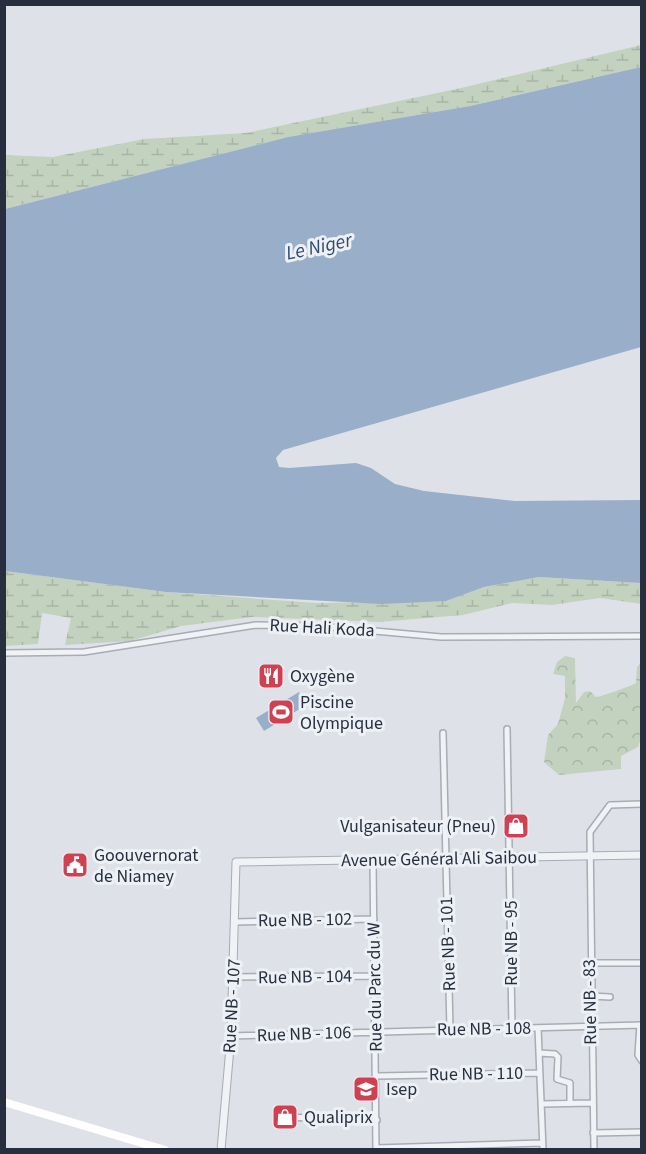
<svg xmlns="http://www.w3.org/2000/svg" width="646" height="1154" viewBox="0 0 646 1154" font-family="'Source Sans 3',sans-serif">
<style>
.forest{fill:url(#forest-crowns)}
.wetland{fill:url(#wetland-marsh)}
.water{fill:#98aec9}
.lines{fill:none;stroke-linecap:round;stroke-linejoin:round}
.minor-casing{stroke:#a7acb5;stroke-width:8}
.tertiary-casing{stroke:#a7acb5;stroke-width:9}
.minor{stroke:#f1f2f6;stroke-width:5}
.tertiary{stroke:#f1f2f6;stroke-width:7}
.secondary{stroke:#fff;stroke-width:8}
.labels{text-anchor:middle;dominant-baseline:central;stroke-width:6;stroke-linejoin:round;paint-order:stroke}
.street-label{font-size:18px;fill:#272f3f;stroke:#edf0f5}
.poi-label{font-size:18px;fill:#272f3f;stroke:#edf0f5;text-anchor:start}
.water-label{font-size:20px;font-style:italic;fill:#314c73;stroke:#edf0f5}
</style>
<defs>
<pattern id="forest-crowns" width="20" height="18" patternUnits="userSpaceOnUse" patternTransform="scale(1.5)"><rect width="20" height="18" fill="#c3d2bf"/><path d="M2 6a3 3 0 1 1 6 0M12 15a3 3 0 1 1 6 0" fill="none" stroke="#a8b5a5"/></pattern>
<pattern id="wetland-marsh" width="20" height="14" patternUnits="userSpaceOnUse" patternTransform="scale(1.5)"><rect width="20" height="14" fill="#c3d2bf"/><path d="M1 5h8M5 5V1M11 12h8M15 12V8" fill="none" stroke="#a8b5a5"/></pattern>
</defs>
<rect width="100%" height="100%" fill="#dee2e8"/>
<!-- forest -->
<path class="forest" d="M565 656 575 658 576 703 584 692 590 691 596 697C600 697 631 686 636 683L637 667 641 662V738L638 747 621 756V769L559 775 544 762 548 735 558 724 565 698V676L553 674 557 662Z"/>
<!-- wetland -->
<path class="wetland" d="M641 45V67L470 106 288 137 5 209 4 155 53 157 144 139 246 133 461 88Z
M5 571 166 592 316 603 446 601 484 587 539 577 641 583V604L600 598 552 605 512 603 463 615 379 622 252 617 181 626 130 641 65 645 71 618 42 613 38 644 5 646Z"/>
<!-- water -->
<path class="water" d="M641 67V347L283 450 276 458 279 467 289 468 356 463 371 468 395 484 424 491 515 501 641 500V583L539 577 484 587 446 601 381 604 166 592 5 571V209L288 137 470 106Z
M299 692 306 705 264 731 256 718Z"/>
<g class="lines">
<!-- minor casing -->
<g class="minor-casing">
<path id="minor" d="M4 653 84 652 256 625 319 626 441 637 642 636
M507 729 512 1029
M443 733 450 1030
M373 861 376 1150
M235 922 374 919
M589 963H642
M234 977 376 976
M590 996 610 997
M640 1025 638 1055 642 1061
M538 1028 543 1150
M231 1036 642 1025
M539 1053 555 1054 558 1057 557 1079 570 1083V1102
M377 1076 539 1073
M541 1104 593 1103
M282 1117 377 1120
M593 1133 642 1132
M376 1148 542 1143
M594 1150 590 832 610 805 642 804"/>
</g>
<!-- tertiary casing -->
<g class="tertiary-casing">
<path id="tertiary" d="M221 1150 231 1036 236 862 642 855"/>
</g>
<!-- minor -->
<use href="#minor" class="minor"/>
<!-- tertiary -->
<use href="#tertiary" class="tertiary"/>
<!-- secondary -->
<path class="secondary" d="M4 1102 165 1150"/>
</g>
<!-- icons -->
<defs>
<g id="restaurant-square" transform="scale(1.35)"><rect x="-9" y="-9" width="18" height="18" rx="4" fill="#cf4151" stroke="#edf0f5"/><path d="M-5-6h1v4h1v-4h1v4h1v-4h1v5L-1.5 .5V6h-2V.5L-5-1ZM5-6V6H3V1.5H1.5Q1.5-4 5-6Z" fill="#fff"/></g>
<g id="stadium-square" transform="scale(1.35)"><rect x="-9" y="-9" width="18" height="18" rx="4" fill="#cf4151" stroke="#edf0f5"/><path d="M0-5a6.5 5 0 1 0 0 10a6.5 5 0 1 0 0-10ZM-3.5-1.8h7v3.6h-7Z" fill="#fff"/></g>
<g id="shop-square" transform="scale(1.35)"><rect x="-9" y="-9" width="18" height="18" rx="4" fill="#cf4151" stroke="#edf0f5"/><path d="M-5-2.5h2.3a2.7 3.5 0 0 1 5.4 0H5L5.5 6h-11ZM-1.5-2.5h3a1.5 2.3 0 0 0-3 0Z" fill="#fff"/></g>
<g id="civic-square" transform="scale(1.35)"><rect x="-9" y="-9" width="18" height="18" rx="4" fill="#cf4151" stroke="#edf0f5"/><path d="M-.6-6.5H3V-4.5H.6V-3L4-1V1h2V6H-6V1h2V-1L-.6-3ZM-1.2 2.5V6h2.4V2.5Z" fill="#fff"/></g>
<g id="university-square" transform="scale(1.35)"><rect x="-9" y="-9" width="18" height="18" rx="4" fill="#cf4151" stroke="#edf0f5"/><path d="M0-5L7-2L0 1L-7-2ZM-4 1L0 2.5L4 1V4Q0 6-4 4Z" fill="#fff"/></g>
</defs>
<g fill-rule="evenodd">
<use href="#restaurant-square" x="271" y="676"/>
<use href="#stadium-square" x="281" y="712"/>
<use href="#shop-square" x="516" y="826"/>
<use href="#civic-square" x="75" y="865"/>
<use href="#university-square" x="366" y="1089"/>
<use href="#shop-square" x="285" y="1117"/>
</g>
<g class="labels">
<!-- street labels -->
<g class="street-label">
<text transform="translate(322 628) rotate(3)">Rue Hali Koda</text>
<text transform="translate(439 859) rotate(-1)">Avenue Général Ali Saibou</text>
<text transform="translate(305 920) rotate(-1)">Rue NB - 102</text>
<text transform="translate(511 943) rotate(-90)">Rue NB - 95</text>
<text transform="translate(448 944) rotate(-92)">Rue NB - 101</text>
<text transform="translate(305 977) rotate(-1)">Rue NB - 104</text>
<text transform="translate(375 987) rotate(-91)">Rue du Parc du W</text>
<text transform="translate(590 1002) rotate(-91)">Rue NB - 83</text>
<text transform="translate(232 1006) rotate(-87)">Rue NB - 107</text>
<text transform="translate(484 1029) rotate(-1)">Rue NB - 108</text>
<text transform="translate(304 1034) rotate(-2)">Rue NB - 106</text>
<text transform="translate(476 1074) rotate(-1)">Rue NB - 110</text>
</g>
<!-- poi labels -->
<g class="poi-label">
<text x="290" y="676">Oxygène</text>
<text x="300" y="702">Piscine<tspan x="300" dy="21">Olympique</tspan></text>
<text x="496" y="826" text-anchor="end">Vulganisateur (Pneu)</text>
<text x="94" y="855">Goouvernorat<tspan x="94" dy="21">de Niamey</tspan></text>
<text x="386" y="1089">Isep</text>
<text x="304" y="1117">Qualiprix</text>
</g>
<!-- water labels -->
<g class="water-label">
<text transform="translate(319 247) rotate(-12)">Le Niger</text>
</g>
</g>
<!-- border -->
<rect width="646" height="1154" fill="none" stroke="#272f3f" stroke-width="12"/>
</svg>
